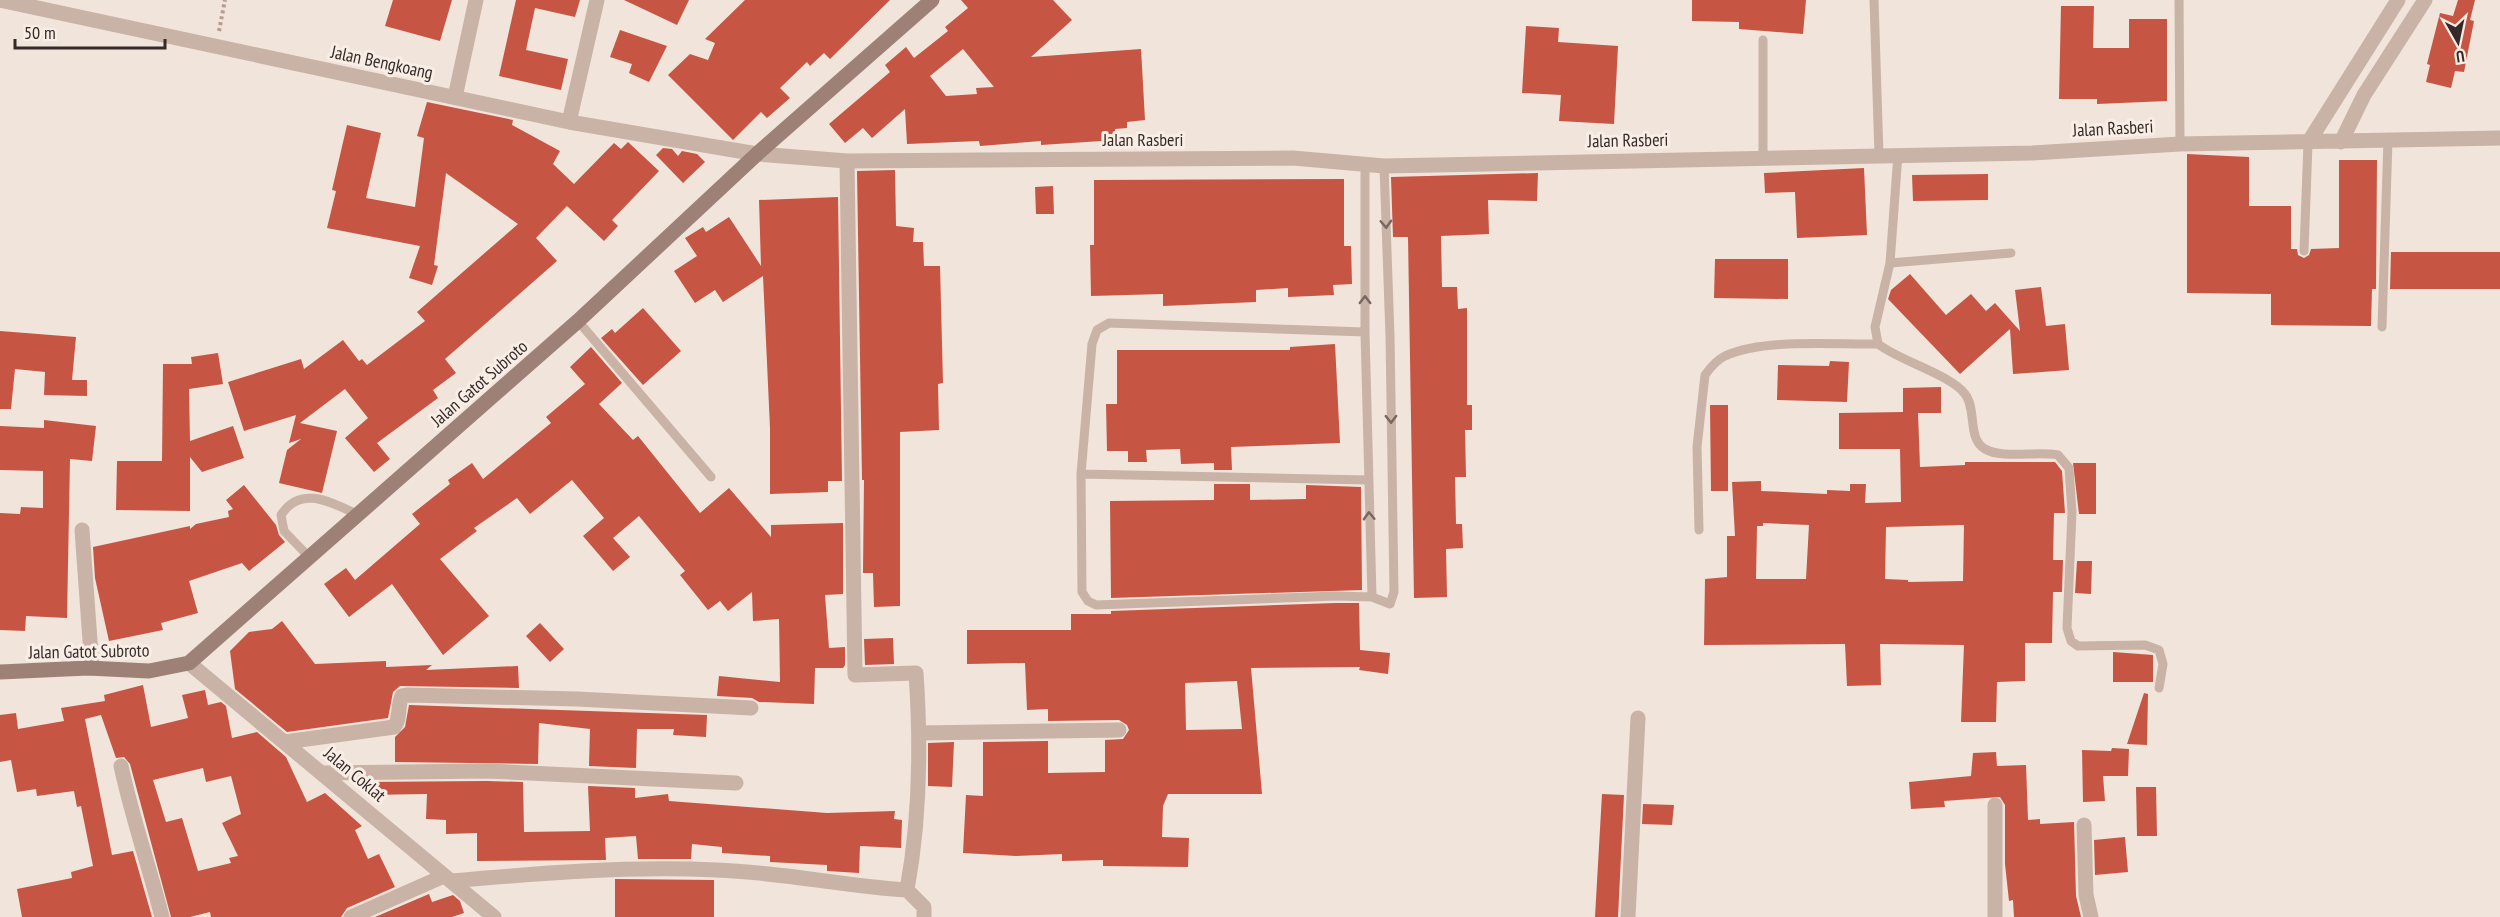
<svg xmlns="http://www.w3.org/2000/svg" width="2500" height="917" viewBox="0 0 2500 917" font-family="'PT Sans Narrow',sans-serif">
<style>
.building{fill:#c65544;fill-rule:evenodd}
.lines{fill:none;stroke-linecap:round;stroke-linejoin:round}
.path{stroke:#b59c90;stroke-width:4;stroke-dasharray:3 3;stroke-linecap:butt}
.service{stroke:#c9b2a6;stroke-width:9}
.minor{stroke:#c9b2a6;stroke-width:15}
.tertiary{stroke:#c9b2a6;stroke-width:15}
.secondary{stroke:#9d8177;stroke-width:15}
.oneway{stroke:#786760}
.labels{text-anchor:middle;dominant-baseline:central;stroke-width:6;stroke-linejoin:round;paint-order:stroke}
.street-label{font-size:18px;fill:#352a27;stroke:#f9eee6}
</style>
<rect width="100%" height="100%" fill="#f1e4da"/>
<!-- building -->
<path class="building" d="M393 0H452L440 41 385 26Z
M516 0H580L575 17 535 8 526 50 568 59 561 90 499 76Z
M624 0H689L677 25Z
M745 0H890L830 59 824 53 810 66 807 62 780 88 790 98 767 118 761 112 733 140 668 75 690 54 708 60 715 43 705 39Z
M961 0H1053L1072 20 1031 57 1141 49 1145 120 1127 122V128L1115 129 1116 140 1041 145V141L980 146 979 141 907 144 905 109 872 138 863 128 845 143 829 124 890 72 885 65 906 47 914 58 948 31 945 27 968 8ZM963 49 994 87 976 88 977 94 946 96 930 76Z
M1692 0H1806L1803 34 1739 29V22L1692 21Z
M2458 0H2475L2470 20 2474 21 2464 72 2455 71 2451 88 2426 82 2430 65 2427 64 2440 13 2453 16Z
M2061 6H2094L2093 48H2129V19H2167V101L2097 104V99H2059Z
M1526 26 1559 28 1558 42 1618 46 1614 124 1559 121 1561 95 1522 93Z
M620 30 667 46 649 82 629 73 632 64 610 57Z
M427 102 513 120 512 125 560 151 553 164 574 184 614 143 621 149 628 142 659 171 612 220 618 226 604 241 567 206 536 238 557 261 445 359 456 373 433 390 438 398 377 443 390 459 374 472 345 438 368 418 345 389 300 423 337 431 322 493 279 483 287 450 301 439 289 443 296 415 244 431 228 382 301 359 304 369 343 340 359 361 362 359 367 365 425 321 417 312 518 224 446 173 434 265 438 266 432 285 409 278 420 246 327 228 336 191 332 190 347 125 381 133 366 198 415 207 424 138 417 136Z
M663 148 672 149 678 156 682 151 697 154 705 162 683 183 656 155Z
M2187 154 2249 157V206H2291V249H2297L2298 255 2304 258 2309 255 2311 249 2339 248V160H2377L2376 289H2372L2371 326 2271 325V294L2187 293Z
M1864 168 1867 235 1797 238 1795 192 1765 193 1764 173Z
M895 170 896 226 914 228 913 242H923L924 266H940L943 383 938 384 939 430 900 432V606L874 607 873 573H863L864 480H862L857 171Z
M1538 173 1537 201 1488 200 1489 234 1441 236 1442 287H1457L1458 309 1467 308V405H1472V430H1465L1466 477H1455L1456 524H1462L1463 548 1446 549 1447 597 1414 598 1408 237H1393L1391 177Z
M1988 174V200L1913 201 1912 175Z
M1344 179V246H1351L1352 284 1333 285 1334 295 1288 297V288L1256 290V302L1163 306V294L1091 296 1090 245H1094V180Z
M1053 186 1054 214H1036L1035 187Z
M838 197 842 481H828V492L770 494V428L763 276 723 302 715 290 695 303 674 271 697 256 685 238 703 227 706 232 729 217 761 266 759 200Z
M2391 252H2500V289H2390Z
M1715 259H1788V299L1714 298Z
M1910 274 1946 315 1971 294 1986 311 1995 303 2020 331 2015 290 2041 287 2046 326 2065 324 2069 370 2013 374 2010 329 1960 374 1888 299 1891 290Z
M643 308 681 351 643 385 601 338 612 329 615 333Z
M0 331 76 337 72 380H87V396L44 395 45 372 15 369 11 409H0Z
M1335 344 1340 443 1231 447 1232 470H1214V463L1181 464 1180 449 1146 450 1147 462H1128V451H1107L1106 404H1117V350H1290V347Z
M591 347 622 383 599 404 633 440 638 436 700 513 729 488 771 537V525L843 523V594L825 595 829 648 845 647V665L843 668H815L814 704 759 702 752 698 717 696 719 676 780 682 779 619 753 621 752 592 728 611 720 601 708 610 680 575 685 571 639 516 613 538 630 557 613 571 583 536 604 518 572 480 530 514 517 498 474 528 477 531 440 559 489 616 443 655 392 584 349 617 324 584 346 568 355 580 420 524 412 514 450 484 448 480 472 463 483 479 551 423 546 417 585 384 570 367Z
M218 353 223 384 189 389 190 441 233 426 244 458 202 472 190 457V511L116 510 117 461H162L163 364H192L191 357Z
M1830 361 1849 362 1847 402 1777 400 1778 365 1829 366Z
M1941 387V413H1918L1920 467 1965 465V462H2055L2062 471 2065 513H2054L2053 560H2063L2062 592H2053L2052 643H2025V681L1997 682 1996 722H1961L1964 645 1880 644 1881 685 1847 686 1845 644 1704 645 1705 579 1727 577V536H1735L1732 482 1761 481V491L1827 494V490L1850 491V484H1866L1865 503 1901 502 1900 449H1839V413L1903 412V388ZM1763 523 1809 525 1806 579H1756L1757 526H1763ZM1964 525 1963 581 1908 582V580L1885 579 1886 527Z
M1710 405H1728V491H1711Z
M44 420 96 426 92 461 70 459 67 618 26 616 25 631 0 630V513L20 514 21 507 43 508V471L0 470V426L44 428Z
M2073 463H2096V514H2079Z
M1214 484H1250V500L1306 499V485L1361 487 1362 590 1111 598 1110 501 1214 500Z
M244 485 276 525 279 535 285 542 249 571 242 563 189 581 198 613 161 623 163 630 109 641 95 578 93 547 190 526V529L196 524 229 517 228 511 233 509 226 500Z
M2077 561H2092L2091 594 2075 593Z
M1336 603H1359L1360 650 1390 653 1388 674 1359 670 1360 667 1251 668 1262 794H1168L1163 806 1162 837 1189 838 1188 867 1103 866V860L1062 861V854L1016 856 963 853 966 795 983 796V742L1048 741V773L1105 772V740L1123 739 1129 730 1127 725 1119 720 1048 721V709L1027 710 1025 663 967 664V630H1071V614H1111V611ZM1237 681 1242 729 1186 730 1185 683Z
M282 621 315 664 386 661V667L432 665 426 670 518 666 519 688 400 686 393 692 388 718 287 732 235 689 230 651 249 632 272 629Z
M540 623 564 649 550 662 526 636Z
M893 638 894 664 865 665 864 639Z
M2113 652 2153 655V682H2113Z
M143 685 151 727 188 718 182 695 205 690 208 705 221 702 226 706 232 738 257 732 286 757 307 802 325 793 362 826 355 830 368 859 379 854 395 887 347 908 341 917H211L210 912 190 917H171L130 764 124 757 116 758 101 715 85 719 112 855 133 851 152 917H22L17 889 72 878 71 872 93 866 81 806 77 807 74 791 37 796 36 789 17 792 11 760 0 762V715L16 713 18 729 64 721 61 708 105 701 104 695ZM203 768 206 782 231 776 241 814 222 823 238 856 229 858 231 863 198 871 182 818 166 822 153 780Z
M2144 693 2148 694 2147 745 2127 744Z
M409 705 707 715 706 737 673 735 674 729H637L636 768 589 766 590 729 539 723 538 764 395 762V737L405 727Z
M954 742 952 787 928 786V743Z
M2112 748 2129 749 2128 776H2103L2105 801 2083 802 2082 750 2111 751Z
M1996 752 1997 766 2026 765 2028 820 2040 819V824L2074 822 2076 896 2081 917H2014L2013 900 2009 901 2005 864V805L2000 797 1944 801 1945 807 1911 809 1909 782 1971 776 1973 753Z
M487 781 523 782 524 832 590 831 588 786 635 788V798L668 794 669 801 827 813 895 811 894 819 902 820 901 848 860 846 859 873 827 871V865L770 862V856L722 853V847L692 844 691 859H638L636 836 605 838 606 860 477 861V833L446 834V820L426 819 427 794 365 795V782Z
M2136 787H2156L2157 836H2137Z
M1602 794 1624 795 1618 917H1595Z
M1643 804 1674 805 1672 825 1642 824Z
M2125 837 2128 872 2095 875 2094 840Z
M615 879 714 880V917H615Z
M429 894 432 902 453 895 460 901 464 913 452 917H375Z"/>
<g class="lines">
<!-- path -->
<path class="path" d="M219 31 225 0"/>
<!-- service -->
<path class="service" d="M1874 0 1879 155
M2179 0 2180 144
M1763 40V156
M1898 154 1890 263 1875 327 1878 344C1900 361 1951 375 1965 394 1977 409 1967 439 1985 449 2002 459 2037 451 2058 455L2069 468 2072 512 2067 628 2071 641 2078 646 2145 645 2159 650 2163 664 2159 688
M1365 166V332L1372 597
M2304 251 2308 143
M1890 263 2011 253
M578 321 711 477
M2382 327 2388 140
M1365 332 1109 323 1097 330 1092 344 1081 474 1082 592 1088 601 1096 605 1336 596 1372 597 1390 604 1394 592 1390 336 1384 166
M1081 474 1368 480
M1699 530 1697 447 1705 375C1710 368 1716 360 1725 356 1763 338 1835 345 1878 344
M310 558 284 531 281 515C301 484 332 503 359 515"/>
<!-- minor -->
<path class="minor" d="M0 0 569 122 757 154 847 161 1293 158 1384 166 2032 153 2180 144 2500 138
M455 97 476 0
M569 122 597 0
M2341 142 2364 95 2425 0
M2308 143 2398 0
M847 161 855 675 916 673C921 745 920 819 907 890
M82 530 92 668
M920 733 1119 730
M285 742 394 727C401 719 397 706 402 696L408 695 577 699 751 708
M121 766C132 817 149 866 162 917
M323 773 487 771 736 783
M1995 805V917
M2084 825 2086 895 2091 917
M452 881C539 873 629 866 716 870 781 872 843 886 907 890L924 907V917
M351 917 444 876
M1628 917 1638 718"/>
<!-- tertiary -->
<path class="tertiary" d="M189 663 494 917"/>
<!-- secondary -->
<path class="secondary" d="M0 672 88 668 149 671 189 663 578 321 757 154 932 0"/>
</g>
<!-- one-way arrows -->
<defs><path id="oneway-chevron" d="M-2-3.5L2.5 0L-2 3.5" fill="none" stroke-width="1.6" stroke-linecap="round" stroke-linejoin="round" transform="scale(1.5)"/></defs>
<g class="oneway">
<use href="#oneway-chevron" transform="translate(1386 224) rotate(88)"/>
<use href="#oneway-chevron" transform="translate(1365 300) rotate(-90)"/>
<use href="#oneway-chevron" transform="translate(1391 419) rotate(89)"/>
<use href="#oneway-chevron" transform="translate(1369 516) rotate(-92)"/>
</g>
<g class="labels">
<!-- street labels -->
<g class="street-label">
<text transform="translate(382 62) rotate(12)">Jalan Bengkoang</text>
<text transform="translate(2113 128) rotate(-3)">Jalan Rasberi</text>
<text x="1143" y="139">Jalan Rasberi</text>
<text transform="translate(1628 140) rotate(-1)">Jalan Rasberi</text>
<text transform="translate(479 383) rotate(-41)">Jalan Gatot Subroto</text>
<text transform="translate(89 651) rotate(-1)">Jalan Gatot Subroto</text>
<text transform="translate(355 774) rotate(40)">Jalan Coklat</text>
</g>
</g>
<!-- north arrow -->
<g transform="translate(2458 42) rotate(171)" stroke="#f9eee6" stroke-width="4.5" paint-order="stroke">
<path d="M0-4.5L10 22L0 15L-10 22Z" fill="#352a27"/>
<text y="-9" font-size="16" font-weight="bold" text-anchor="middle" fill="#352a27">U</text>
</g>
<!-- scale -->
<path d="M15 39v9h150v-9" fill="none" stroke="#352a27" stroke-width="3"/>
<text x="24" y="39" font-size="18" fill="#352a27" stroke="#f9eee6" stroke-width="4.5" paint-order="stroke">50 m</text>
</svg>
